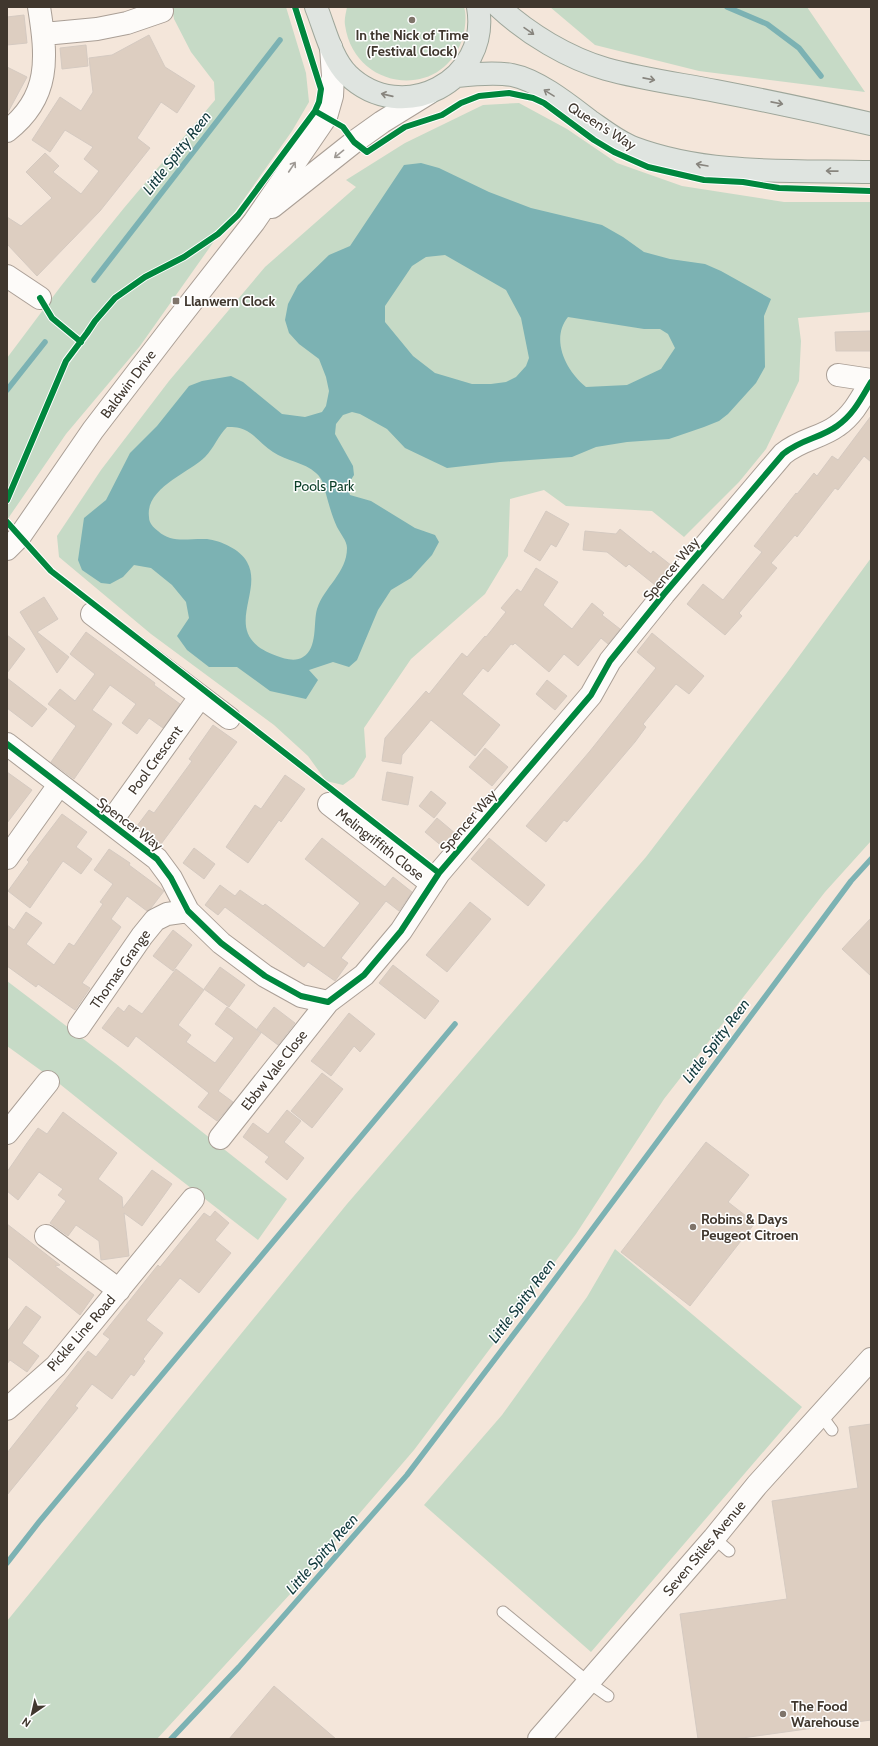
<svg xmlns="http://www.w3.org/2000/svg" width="878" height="1746" viewBox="0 0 878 1746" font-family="Cabin,sans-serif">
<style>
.green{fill:#c6dac6}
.water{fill:#7cb2b3;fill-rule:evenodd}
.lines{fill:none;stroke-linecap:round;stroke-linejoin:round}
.stream{stroke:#7cb2b3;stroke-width:5.5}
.building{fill:#ddcec1;stroke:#d5cac1}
.lane-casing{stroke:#aa9f96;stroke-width:13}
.street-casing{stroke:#aa9f96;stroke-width:24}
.primary-casing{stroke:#9ea69a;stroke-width:24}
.lane{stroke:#fdfbf9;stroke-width:11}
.street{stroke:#fdfbf9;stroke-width:22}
.primary{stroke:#dfe4e0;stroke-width:22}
.cycleway-casing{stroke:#fff;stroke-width:8}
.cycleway{stroke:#00873e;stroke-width:6}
.oneway{stroke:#88857e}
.oneway2{stroke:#9e9994}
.poi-dot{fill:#7f746a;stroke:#fff;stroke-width:1.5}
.labels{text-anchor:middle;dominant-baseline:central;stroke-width:3;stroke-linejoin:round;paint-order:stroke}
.poi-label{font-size:14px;font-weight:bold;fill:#40372e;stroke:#fff;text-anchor:start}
.street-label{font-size:14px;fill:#40372e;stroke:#fff}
.park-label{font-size:14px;fill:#0b3e28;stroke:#fff}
.water-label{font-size:15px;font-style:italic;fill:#123a3d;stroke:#fff}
</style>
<rect width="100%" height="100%" fill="#f4e6da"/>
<!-- green -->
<path class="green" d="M172 7H286L306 73 309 102 292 131 140 346 66 434 7 520V358L61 286 124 208 215 100 214 82 191 52 174 19Z
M347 7H464C467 16 465 28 463 37 443 102 354 91 345 25 344 19 346 13 347 7Z
M550 7H807L865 92 699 71 595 45Z
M519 103 567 129 617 163 682 186 784 202H871V312L798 318 801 341 799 381 766 449 739 482 684 537 652 511 566 506 544 490 510 499 508 556 485 594 411 659 364 728 366 757 354 777 343 785 326 781 308 756 274 725 151 634 59 557 57 536 101 470 169 381 265 267 356 187 346 180 405 143 483 105Z
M871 558V841L825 892 664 1099 576 1234 414 1450 292 1592 157 1739H7V1621L347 1204 646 857 786 674Z
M7 981 115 1063 287 1199 258 1240 142 1150 61 1085 7 1046Z
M615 1249 802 1407 591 1652 424 1505 502 1415 587 1297Z"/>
<!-- water -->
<path class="water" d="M421 163 439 168 489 192 531 208 602 225 623 237 644 252 670 259 705 264 721 271 771 299 764 316 765 367 756 383 728 414 719 421 704 427 669 439 627 442 596 447 572 457 500 462 447 468 405 448 387 429 360 414 352 412 343 415 336 424 335 434 353 466 354 475 347 486 350 495 371 501 415 528 435 535 439 542 432 555 411 578 391 590 378 610 357 660 349 667 333 662 309 670 318 680 306 699 270 691 237 667H209L187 650 177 636 189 618 186 602 172 585 151 568 134 565 123 577 110 584 101 583 82 570 78 560 84 518 106 500 130 453 157 426 189 386 202 381 231 376 243 382 282 414 305 417 322 412 326 406 329 391 326 377 319 359 299 344 289 333 285 320 288 304 298 285 329 255 350 246 404 165ZM445 255 506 290 521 318 529 358 526 366 516 377 506 382 491 384H472L435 373 413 356 385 322V306L412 266 426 257ZM568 317 644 329H660L668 334 675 348 661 369 627 385 586 387C566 371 550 339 568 317ZM227 427C234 427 240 427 247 431 256 436 263 446 273 452 286 461 304 462 316 473 323 479 324 486 326 494 329 505 332 516 337 527 340 533 347 541 347 548 347 573 324 587 317 609 313 623 318 648 303 657 296 662 284 659 277 656 217 635 265 593 247 562 240 549 221 541 207 539 189 538 172 544 158 531 153 527 149 523 149 517 145 488 189 473 205 457 214 448 218 436 227 427Z"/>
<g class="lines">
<!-- stream -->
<path class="stream" d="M727 7 767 24 799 48 821 76
M94 280 280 40
M7 390 45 342
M7 1563 39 1522 455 1024
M171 1739 239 1667 407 1475 536 1305 851 881 871 859"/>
</g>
<!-- building -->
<path class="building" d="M24 15 27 43 7 45V17Z
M149 35 165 67 195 86 177 113 161 102 137 138 150 148 100 211 37 276 7 244V217L21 226 52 198 26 172 45 153 59 166 53 172 81 194 99 171 84 159 93 147 65 130 50 152 32 140 60 97 81 111 93 92 89 58 112 55Z
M86 45 88 66 62 69 60 48Z
M7 67 27 77 7 114Z
M871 331V351H836L835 332Z
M871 416V462L864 456 838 490 835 488 797 537 795 535 771 563 777 568 739 613 742 616 725 635 687 604 703 584 723 600 762 552 754 546 796 493 797 494 814 473 817 476 832 456 838 460Z
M546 511 569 524 556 547 551 544 540 561 524 551Z
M620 529 651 554 653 551 672 566 655 585 629 564 626 567 607 552 583 550 585 531 616 534Z
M536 568 558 582 543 605 572 629 592 603 604 613 602 615 620 629 608 644 601 638 578 666 564 654 549 672 515 643 513 645 511 644 488 672 483 668 462 694 500 725 475 756 431 720 402 755 401 764 382 761 385 738 426 691 429 694 462 653 467 657 485 636 486 637 506 612 501 608 517 589 521 592Z
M44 597 58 619 37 632 69 657 57 673 20 612Z
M86 632 155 683 154 685 180 704 163 728 149 718 137 734 122 723 136 704 110 685 92 710 112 724 74 779 51 762 76 726 48 704 60 689 75 701 95 674 70 654Z
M652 633 704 676 689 694 676 684 643 724 646 727 635 742 567 822 564 820 546 842 526 826 590 751 656 668 637 652Z
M7 635 25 649 7 673Z
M7 678 47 709 32 727 7 708Z
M547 680 567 696 555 710 536 694Z
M213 725 237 742 161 844 137 826 149 810 154 813 192 761 189 759Z
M485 748 508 767 492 786 469 767Z
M7 772 32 790 7 823Z
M387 772 413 777 408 805 382 800Z
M285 775 305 789 281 822 279 820 248 863 226 847 255 805 261 809Z
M431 791 446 803 434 818 419 806Z
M62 814 87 832 76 847 92 859 81 874 63 861 30 908 8 891 29 862 27 860Z
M437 818 456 834 444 848 425 832Z
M322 838 385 887 393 877 412 892 399 911 386 901 341 958 348 963 335 981 308 962 304 967 225 907 218 915 205 905 220 885 235 896 240 890 263 906 265 904 324 948 360 903 305 859Z
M489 838 545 885 528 906 471 859Z
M194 848 215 864 204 879 183 863Z
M109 849 130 863 129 865 164 891 151 908 147 911 127 896 111 919 121 927 82 983 90 988 75 1010 38 984 36 987 7 966V925L14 930 26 912 42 923 26 944 54 965 69 943 74 946 103 904 100 902 113 884 94 870Z
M470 902 491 919 447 972 426 955Z
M871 918V976L842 949Z
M173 930 192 945 173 971 153 956Z
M393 965 439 1001 425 1019 379 983Z
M220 967 245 985 229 1007 204 989Z
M176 969 204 990 178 1025 191 1035 186 1042 215 1063 234 1038 215 1024 227 1007 261 1033 218 1091 233 1102 217 1121 198 1107 209 1093 136 1036 128 1047 102 1028 118 1007 124 1012 129 1005 142 1014Z
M274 1007 295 1023 278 1045 257 1029Z
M349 1013 375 1034 360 1052 354 1046 331 1076 311 1061Z
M322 1073 343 1089 312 1128 291 1111Z
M287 1110 301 1121 284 1142 304 1158 287 1180 265 1162 269 1157 243 1137 253 1123 268 1134Z
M63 1112 117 1153 98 1179 122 1197 123 1208 152 1170 172 1184 142 1226 124 1213 129 1256 101 1260 99 1241 76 1225 68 1236 50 1223 66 1201 58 1195 63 1189 39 1172 18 1200 7 1191V1172L27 1143 38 1128 47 1134Z
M706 1142 749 1175 728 1202 755 1223 690 1306 621 1252Z
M215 1211 229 1223 215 1240 231 1253 199 1293 180 1278 146 1320 163 1333 143 1359 145 1361 134 1376 131 1374 112 1399 92 1384 75 1406 78 1408 7 1495V1453L88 1351 96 1357 110 1339 103 1334 158 1265 160 1267 204 1213 210 1217Z
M7 1224 60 1265 55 1266 94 1295 80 1315 7 1256Z
M26 1306 41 1317 22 1343 39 1356 27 1372 10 1360 7 1364V1332Z
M871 1424V1720L735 1739H698L680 1614 787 1599 772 1501 858 1488 849 1427Z
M274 1686 336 1739H229Z"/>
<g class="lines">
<!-- lane casing -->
<g class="lane-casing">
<path id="lane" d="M821 1415 832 1430
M714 1538 729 1551
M503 1612 588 1682 608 1696"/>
</g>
<!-- street casing -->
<g class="street-casing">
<path id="street" d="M44 34 97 29 127 23 162 11
M7 131C51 97 47 57 39 7
M272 207 354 142 382 122 429 93
M7 276 40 298
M838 375 871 380
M7 549 20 536 93 430 172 327 254 222 326 117 332 96 333 76 331 47
M92 614 229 718
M7 744 157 859 171 878 188 911 221 943 265 976 301 996 328 1002 364 975 401 931 439 873 591 695 610 661 664 594 783 454C801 439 821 438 837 426 853 415 861 399 871 382
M329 804 432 884
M110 823 200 697
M7 858 59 785
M79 1027 142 936 155 920 167 914 188 911
M7 1133 48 1082
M220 1138 328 1002
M46 1236 119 1290
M7 1409 56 1366 193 1199
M539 1739 714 1538 757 1485 871 1359"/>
</g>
<!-- primary casing -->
<g class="primary-casing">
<path id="primary" d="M316 7C325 29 331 58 348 75 402 127 491 81 478 7
M499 7C528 34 568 58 606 69 642 79 680 84 716 91 768 101 820 112 871 124
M457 76C475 74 494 72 512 75 538 80 569 105 590 121 603 130 618 142 634 148 709 176 792 170 871 172"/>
</g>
<!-- lane -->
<use href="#lane" class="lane"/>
<!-- street -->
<use href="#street" class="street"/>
<!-- primary -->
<use href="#primary" class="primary"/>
<!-- cycleway casing -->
<g class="cycleway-casing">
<path id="cycleway" d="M295 7 321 89 319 102 315 111 343 127 354 142 367 152 405 127 442 115 461 103 479 96 509 93 533 98 544 103 594 140 614 152 648 167 704 180 743 182 779 188 871 191
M40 298 52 318 81 342
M7 500 66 361 87 333 95 321 115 298 145 277 184 257 218 234 238 215 315 111
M7 522 51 571 439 873
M7 744 157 859 171 878 188 911 221 943 265 976 301 996 328 1002 364 975 401 931 439 873 591 695 610 661 664 594 783 454C801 439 821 438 837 426 853 415 861 399 871 382"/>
</g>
<!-- cycleway -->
<use href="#cycleway" class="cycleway"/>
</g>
<!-- one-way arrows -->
<defs><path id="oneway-shaft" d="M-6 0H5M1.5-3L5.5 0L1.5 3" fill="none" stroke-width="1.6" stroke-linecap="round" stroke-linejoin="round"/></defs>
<g class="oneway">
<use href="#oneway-shaft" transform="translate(529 31) rotate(35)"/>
<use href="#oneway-shaft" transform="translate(649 79) rotate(11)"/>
<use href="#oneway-shaft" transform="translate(549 93) rotate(-148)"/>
<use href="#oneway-shaft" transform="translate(387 95) rotate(-167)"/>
<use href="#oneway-shaft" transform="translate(777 103) rotate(11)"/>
<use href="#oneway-shaft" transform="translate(702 165) rotate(-170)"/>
<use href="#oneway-shaft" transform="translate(832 171) rotate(-179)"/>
</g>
<g class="oneway2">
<use href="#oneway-shaft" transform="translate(339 154) rotate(141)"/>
<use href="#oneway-shaft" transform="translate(292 167) rotate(-56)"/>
</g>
<!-- markers -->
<g class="poi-dot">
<circle cx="412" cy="20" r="4"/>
<rect x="172" y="297" width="8" height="8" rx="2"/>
<circle cx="693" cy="1227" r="4"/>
<circle cx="783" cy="1714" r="4"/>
</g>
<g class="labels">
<!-- poi labels -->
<g class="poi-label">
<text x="412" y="35" text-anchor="middle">In the Nick of Time<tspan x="412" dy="16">(Festival Clock)</tspan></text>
<text x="184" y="301">Llanwern Clock</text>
<text x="701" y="1219">Robins &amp; Days<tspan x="701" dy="16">Peugeot Citroen</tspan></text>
<text x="791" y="1706">The Food<tspan x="791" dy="16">Warehouse</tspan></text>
</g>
<!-- street labels -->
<g class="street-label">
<text transform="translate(602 126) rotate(32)">Queen's Way</text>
<text transform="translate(128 384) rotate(-53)">Baldwin Drive</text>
<text transform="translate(671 569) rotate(-50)">Spencer Way</text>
<text transform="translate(155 760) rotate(-54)">Pool Crescent</text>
<text transform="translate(468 821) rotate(-49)">Spencer Way</text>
<text transform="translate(130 824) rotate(37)">Spencer Way</text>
<text transform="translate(380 844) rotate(38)">Melingriffith Close</text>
<text transform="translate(120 969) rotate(-55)">Thomas Grange</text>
<text transform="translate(274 1070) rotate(-52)">Ebbw Vale Close</text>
<text transform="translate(81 1333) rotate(-49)">Pickle Line Road</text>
<text transform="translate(704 1548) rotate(-50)">Seven Stiles Avenue</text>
</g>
<!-- park labels -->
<g class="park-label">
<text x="324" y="486">Pools Park</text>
</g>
<!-- water labels -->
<g class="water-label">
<text transform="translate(177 153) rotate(-52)">Little Spitty Reen</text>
<text transform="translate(716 1041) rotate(-53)">Little Spitty Reen</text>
<text transform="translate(522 1301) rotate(-53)">Little Spitty Reen</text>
<text transform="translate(322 1554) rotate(-49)">Little Spitty Reen</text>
</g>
</g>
<!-- border -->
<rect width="878" height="1746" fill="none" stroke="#40372e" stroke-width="16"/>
<!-- north arrow -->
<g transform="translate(32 1714) rotate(214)" stroke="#ffffff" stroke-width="3" paint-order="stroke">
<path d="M0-3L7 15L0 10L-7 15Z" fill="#40372e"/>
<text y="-6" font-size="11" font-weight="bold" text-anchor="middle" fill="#40372e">N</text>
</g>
</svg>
